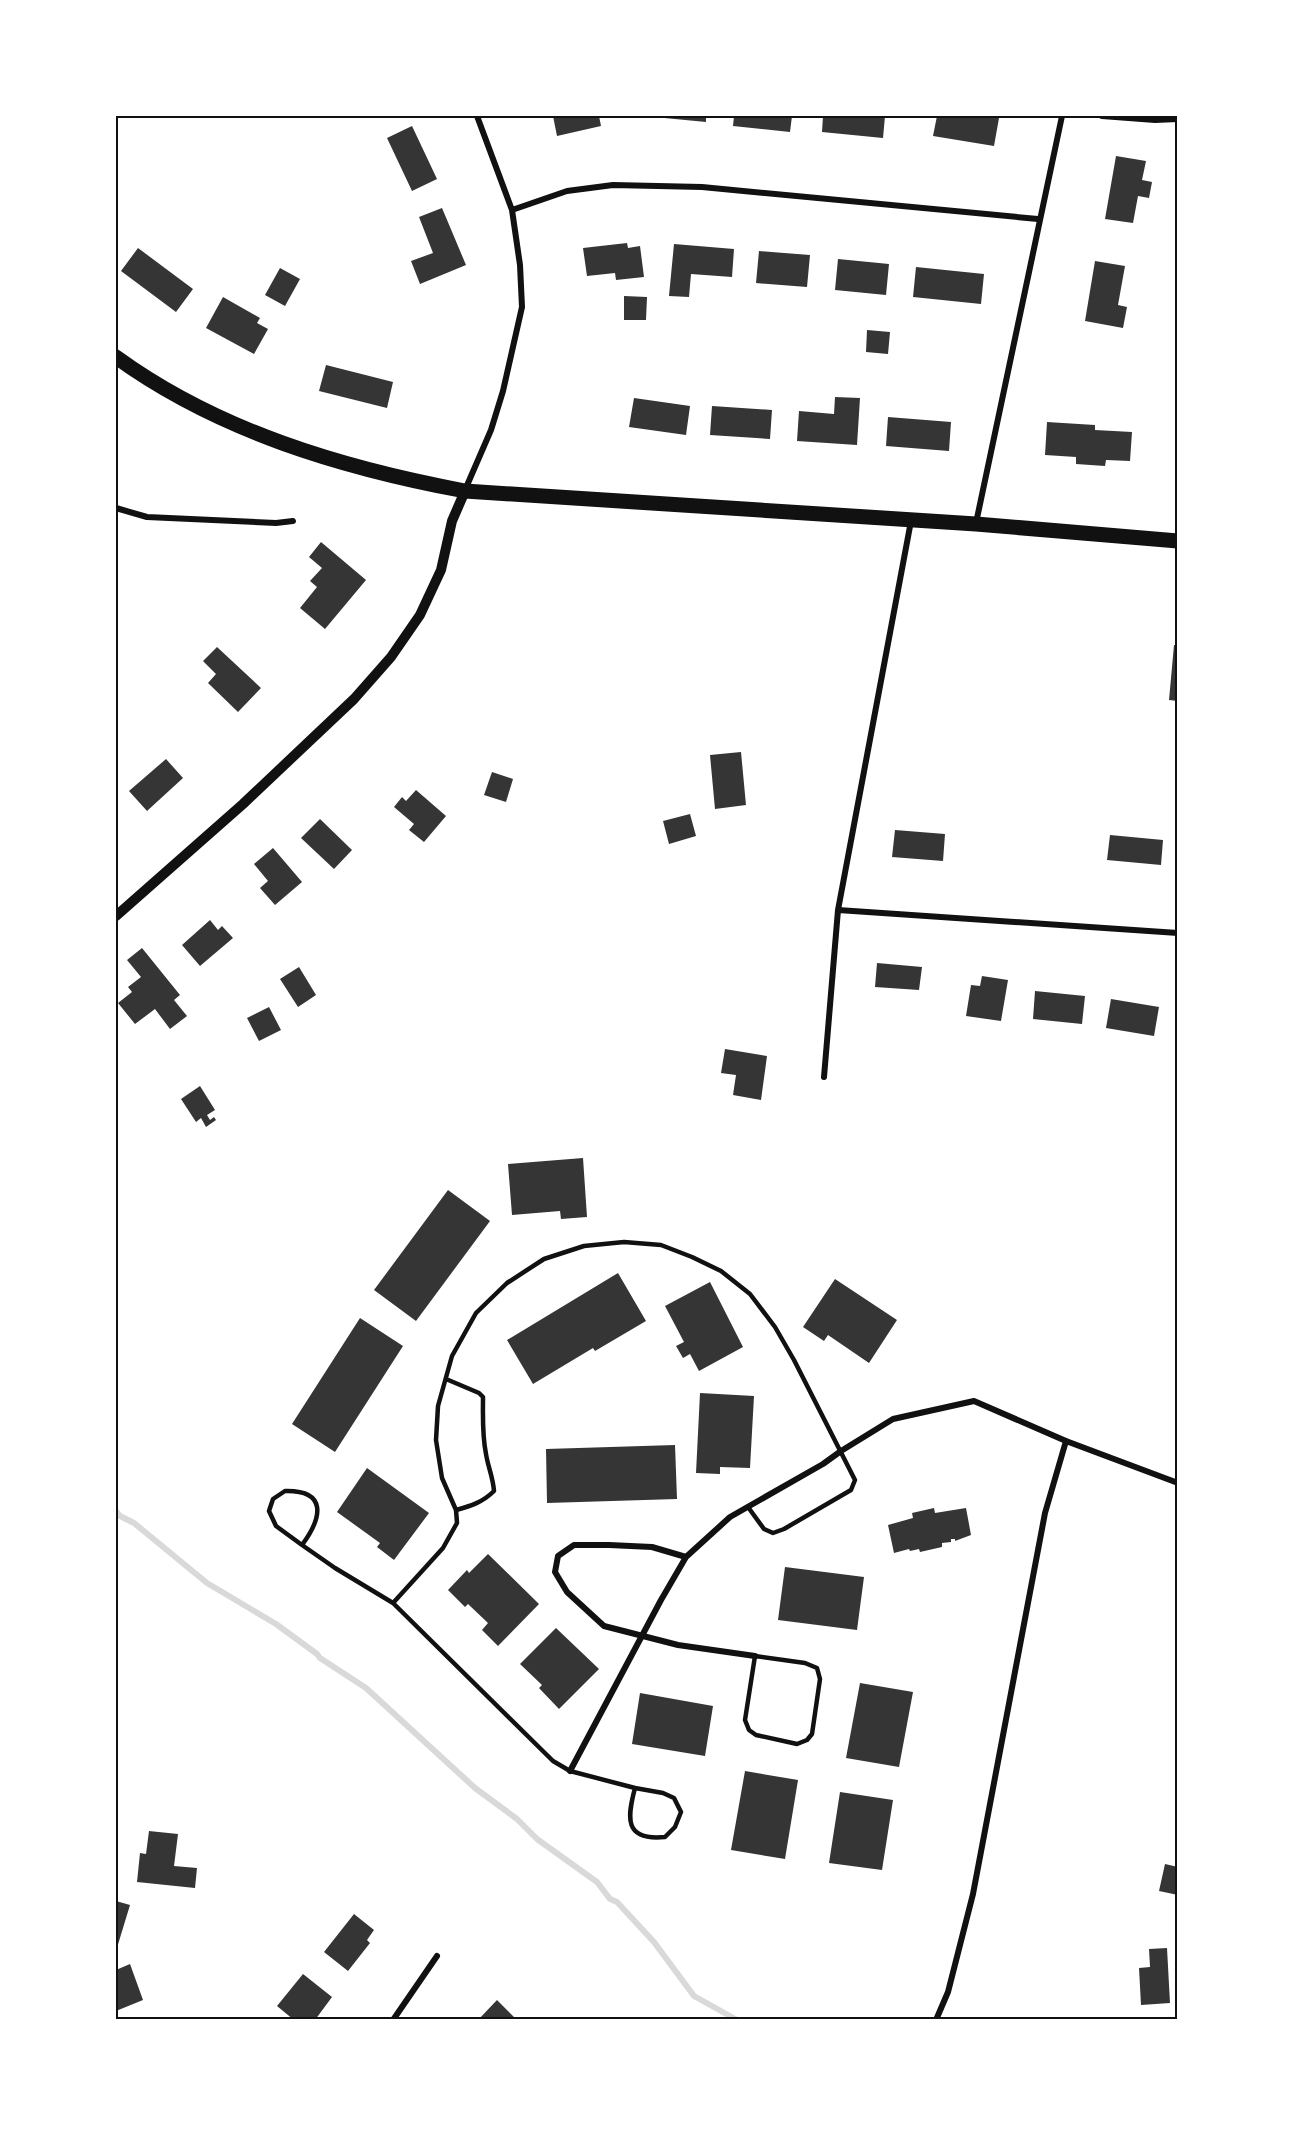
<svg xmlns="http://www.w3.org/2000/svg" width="1293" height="2135" viewBox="0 0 1293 2135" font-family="'Nunito Sans',sans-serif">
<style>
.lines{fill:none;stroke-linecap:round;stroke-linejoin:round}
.stream{stroke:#d9d9d9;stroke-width:6}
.building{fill:#353535}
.service{stroke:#111;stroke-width:4.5}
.minor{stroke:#111;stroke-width:6}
.tertiary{stroke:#111;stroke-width:10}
.primary{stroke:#111;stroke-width:15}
.neatline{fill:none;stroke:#111;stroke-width:2}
</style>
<rect width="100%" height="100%" fill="#fff"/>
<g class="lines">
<!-- stream -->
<path class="stream" d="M116 1511 120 1516 134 1523 207 1583 276 1624 317 1654 320 1658 366 1688 475 1788 517 1819 537 1839 597 1882 610 1899 617 1902 654 1942 694 1996 737 2020"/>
</g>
<!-- building -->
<path class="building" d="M553 116H599L601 126 557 136Z
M655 116H706V122L654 117Z
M734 116H792L790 132 733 126Z
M823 116H885L883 138 822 132Z
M937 116H986L999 118 994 146 933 136Z
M412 126 437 179 412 191 387 138Z
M1116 156 1146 161 1142 180 1152 182 1149 198 1138 196 1133 223 1105 219Z
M442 208 466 265 420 284 411 261 433 253 419 217Z
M627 243 628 248 640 246 644 277 616 280 615 273 587 276 583 248Z
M674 244 734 249 732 277 691 274 689 297 669 296Z
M138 248 193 289 176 312 121 271Z
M759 251 810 255 807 287 756 283Z
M838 259 889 264 886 295 835 290Z
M1095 261 1125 266 1118 305 1127 307 1123 328 1085 321Z
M916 267 984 274 981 304 913 297Z
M280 268 300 279 285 306 265 295Z
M624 296 647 297 646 320H624Z
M223 297 260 318 257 323 268 329 254 354 206 328Z
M867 330 890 332 888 354 866 352Z
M326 365 393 382 387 408 319 391Z
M835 397 860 398 857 445 797 441 799 411 834 414Z
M634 398 690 406 686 435 629 427Z
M712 406 772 410 770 439 710 435Z
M888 417 951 422 949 451 886 446Z
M1047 422 1095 425V430L1132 432 1130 461 1106 460 1105 466 1076 464V457L1045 455Z
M321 542 366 580 325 629 300 608 317 587 310 581 322 568 309 557Z
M1174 645H1178V701L1169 700Z
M217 647 261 688 238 712 208 683 216 674 203 661Z
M741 752 746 805 715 809 710 755Z
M166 759 183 778 147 811 129 791Z
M492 772 513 779 506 802 484 795Z
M416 790 446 816 424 842 409 830 414 824 394 807 402 797 406 801Z
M690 814 696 836 669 844 663 821Z
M320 819 352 850 334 869 301 838Z
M895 830 945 834 943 861 892 857Z
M1110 835 1163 840 1161 865 1107 860Z
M273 848 302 882 275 905 260 888 268 881 254 864Z
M210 920 218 930 222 926 233 938 200 966 182 945Z
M142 948 180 995 174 1000 187 1016 170 1029 155 1009 135 1024 118 1003 132 992 128 987 141 977 127 960Z
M877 963 922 967 919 990 875 987Z
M299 967 316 995 298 1007 280 979Z
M982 976 1008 980 1001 1021 966 1016 971 985 980 986Z
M1035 991 1085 996 1082 1024 1033 1019Z
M1111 999 1159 1007 1154 1036 1106 1028Z
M269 1007 281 1030 259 1041 247 1018Z
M725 1049 767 1056 761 1100 733 1095 736 1075 721 1073Z
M200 1086 215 1110 207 1115 210 1120 214 1117 216 1120 206 1127 201 1118 196 1122 181 1099Z
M583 1158 587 1217 561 1219 560 1211 512 1215 508 1164Z
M448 1190 490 1221 416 1321 374 1290Z
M618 1273 646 1321 595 1351 593 1348 533 1384 507 1340Z
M835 1279 897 1320 869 1363 828 1335 824 1341 803 1327Z
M710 1282 743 1347 699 1371 690 1354 683 1358 676 1346 684 1342 665 1306Z
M360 1318 403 1346 335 1452 292 1424Z
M700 1393 754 1396 750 1468 720 1467V1474L696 1473Z
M675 1445 677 1499 547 1503 546 1449Z
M367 1468 429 1513 394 1560 377 1547 380 1543 337 1512Z
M934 1508 935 1513 966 1508 971 1535 955 1541V1539H951V1542L942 1543V1547L920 1552 919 1549 910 1551 909 1549 894 1553 888 1525 913 1518 912 1513Z
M488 1554 539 1604 498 1646 482 1630 488 1623 468 1604 465 1607 448 1590 467 1570 469 1573Z
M785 1567 864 1577 857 1630 778 1620Z
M556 1628 599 1669 559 1709 539 1688 542 1685 520 1664Z
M860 1683 913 1692 899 1767 846 1758Z
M640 1693 713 1706 705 1756 632 1744Z
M745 1771 798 1780 785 1859 731 1850Z
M840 1792 893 1800 882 1870 829 1863Z
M149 1831 178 1834 174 1866 197 1868 195 1888 137 1882 140 1853 146 1854Z
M1165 1864 1178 1867V1895L1159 1891Z
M116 1901 130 1905 116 1951Z
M354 1914 374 1930 367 1940 370 1943 348 1971 324 1952Z
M1167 1948 1170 2003 1141 2005 1139 1968 1150 1967 1149 1949Z
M130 1964 143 2000 116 2011V1970Z
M303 1974 332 1997 315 2020H294L277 2006Z
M497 2000 517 2020H478Z"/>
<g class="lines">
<!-- service -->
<path class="service" d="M446 1379 479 1393 483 1397C483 1416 482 1435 486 1454 488 1467 493 1477 494 1491 483 1502 471 1506 456 1510
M285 1491C328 1490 322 1518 302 1545L276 1526 269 1511 273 1499Z
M302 1545 335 1568 393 1603 553 1761 570 1771 635 1788
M393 1603 443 1548 457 1523 456 1510 442 1478 436 1440 438 1406 452 1356 476 1313 507 1283 544 1259 584 1246 624 1242 661 1245 692 1257 721 1271 750 1294 775 1327 794 1360 855 1480 851 1490 784 1529 773 1533 764 1529 748 1507
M755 1656 805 1663 817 1668 820 1679 812 1734 807 1740 797 1744 756 1735 749 1730 745 1720Z
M635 1788 663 1793 674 1798 681 1812 675 1827 665 1837C624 1841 627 1818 635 1788Z"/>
<!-- minor -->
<path class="minor" d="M1102 116 1155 120 1178 119
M512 210 567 191 613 185 702 187 1038 219
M465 490 491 430 503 391 522 307 520 265 512 210 477 116
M116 508 147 517 276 523 293 521
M976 523 1062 116
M838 910 1178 933
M824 1077 838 910 911 521
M755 1656 678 1645 604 1626 567 1592 555 1572 558 1556 574 1545H609L652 1547 686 1557 730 1517 823 1464 841 1451 893 1419 974 1401 1066 1441 1178 1483
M570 1771 661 1600 686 1557
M393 2020 437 1956
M936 2020 948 1992 973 1894 1045 1513 1066 1441"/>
<!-- tertiary -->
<path class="tertiary" d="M116 916 243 804 354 699 391 657 420 615 441 570 452 521 465 491"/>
<!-- primary -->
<path class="primary" d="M116 357C218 431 342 468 465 491L976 524 1178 541"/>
</g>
<!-- border -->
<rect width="1293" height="2135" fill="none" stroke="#ffffff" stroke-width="234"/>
<rect x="117" y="117" width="1059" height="1901" class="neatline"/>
</svg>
